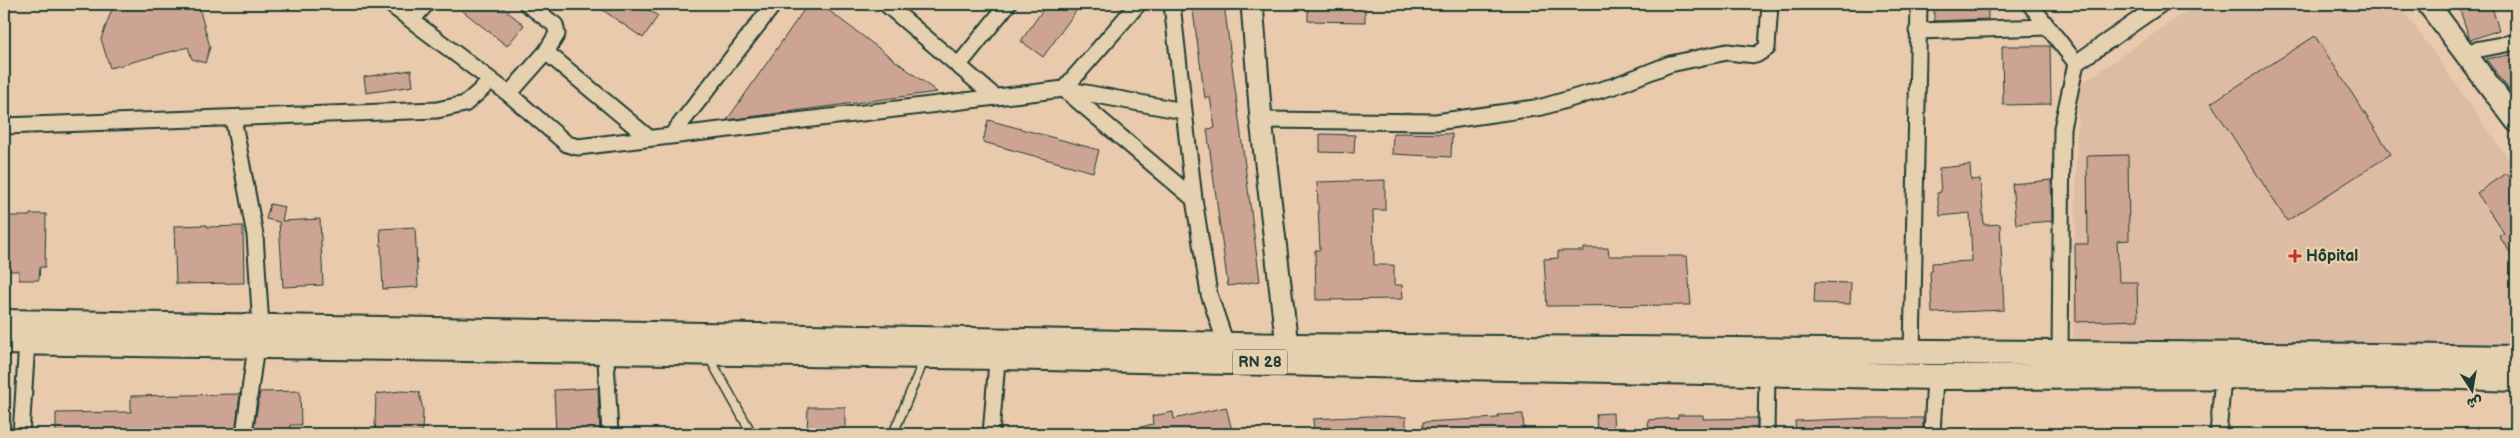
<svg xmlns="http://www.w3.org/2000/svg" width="2520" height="438" viewBox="0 0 2520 438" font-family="'Balsamiq Sans','Playpen Sans Arabic',sans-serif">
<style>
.built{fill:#ddbca3}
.building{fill:#cda493;stroke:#1f3d34}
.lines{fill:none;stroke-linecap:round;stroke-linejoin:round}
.lane-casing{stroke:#1f3d34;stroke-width:11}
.street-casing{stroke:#1f3d34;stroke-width:19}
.secondary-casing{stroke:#1f3d34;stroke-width:25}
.primary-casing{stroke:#1f3d34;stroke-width:28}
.lane{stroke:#e5d0af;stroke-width:8}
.street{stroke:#e5d0af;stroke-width:15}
.secondary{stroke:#e5d0af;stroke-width:21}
.primary{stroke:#e5d0af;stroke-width:24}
.poi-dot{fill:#c8321e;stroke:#e5d0af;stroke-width:2}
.labels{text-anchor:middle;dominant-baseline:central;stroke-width:4.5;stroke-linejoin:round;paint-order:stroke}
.shield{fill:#e5d0af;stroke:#5a6959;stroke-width:1}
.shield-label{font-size:15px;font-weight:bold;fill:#1f3d34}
.poi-label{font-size:16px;font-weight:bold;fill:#1f3d34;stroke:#e5d0af;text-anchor:start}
</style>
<rect width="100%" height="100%" fill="#e9caad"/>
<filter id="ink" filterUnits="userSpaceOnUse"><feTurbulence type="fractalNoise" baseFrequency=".02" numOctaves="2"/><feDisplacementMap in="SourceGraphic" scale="10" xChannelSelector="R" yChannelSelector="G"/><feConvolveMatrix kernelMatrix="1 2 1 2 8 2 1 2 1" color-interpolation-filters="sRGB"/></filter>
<g filter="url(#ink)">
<!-- built -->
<path class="built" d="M2197 4H2399L2516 170V350L2073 343 2078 86Z"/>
<!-- building -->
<path class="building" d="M114 4H198L210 47 205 63 192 59 188 47 110 68 101 39Z
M454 4H498L524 25 507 46Z
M594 4H640L658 16 643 38Z
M808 4H820L937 92 727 120Z
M1047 4H1081L1043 57 1021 41Z
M1192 4H1224L1260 281 1228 286 1207 129 1215 128 1210 97 1205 98Z
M1308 4H1365V22L1308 21Z
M1934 4H1988V19L1934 21Z
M2458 4H2491L2499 30 2470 40Z
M2315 36 2391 154 2287 221 2211 103Z
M2002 46H2050L2051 104 2003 105Z
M2516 54V99L2486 59Z
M411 70 413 86 366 93 364 77Z
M988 120 1099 150 1093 172 983 142Z
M1393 133 1452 134 1451 157 1392 154Z
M1320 134 1355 135 1354 153 1320 152Z
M2128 155 2129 240 2117 241 2119 282H2137L2138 320 2076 322 2075 244H2088L2087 156Z
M1970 165 1971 180 1980 179 1984 225 2000 224 2004 310 1932 313 1930 272 1932 271V263L1972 261 1970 213 1940 216 1937 193 1941 192 1939 168Z
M2506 173 2516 189V261L2499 236 2504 233 2477 193Z
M1385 180V210H1373L1374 265H1394V285H1402L1403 299 1316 300 1315 250H1320L1317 182Z
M2051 180 2052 221 2016 224 2012 184Z
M270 204 285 207 282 221 320 219 323 285 283 287 279 222 266 219Z
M30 214H46L45 267H40L39 280H19V271H4V216H30Z
M207 225V227L243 226 244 283 176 284 174 226Z
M415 227 418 287 383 289 380 229Z
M1584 248H1608L1609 256H1687L1691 305 1547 306 1544 259 1558 258V251H1584Z
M1815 282 1851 283 1850 304 1814 303Z
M598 388 600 434H556L554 390Z
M300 391 301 425H290L291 434H253L260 392Z
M401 391 419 392 423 410 422 434H377L375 424 376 394Z
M240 394 235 434H56V413L131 412V396Z
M808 407H845V434H807Z
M1226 407 1233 434H1138L1137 428 1153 424 1152 416 1173 412 1174 419Z
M1613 413 1614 434H1597L1596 414Z
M1523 414 1524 434H1423V422L1498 418V415Z
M1678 415H1703V419L1757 418V434H1649L1648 420 1678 418Z
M1369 416 1406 417V434H1314L1313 419Z
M1870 418H1923V434H1796L1795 421Z"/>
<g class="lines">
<!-- lane casing -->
<g class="lane-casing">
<path id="lane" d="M709 357 752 434
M893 434 924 360"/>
</g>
<!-- street casing -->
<g class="street-casing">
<path id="street" d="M390 4 509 94 567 144 578 147 1064 89 1194 199
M886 4 994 96
M1172 4 1194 199 1209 294 1226 344
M2030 4 2076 63 2062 128 2060 354
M412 20 426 4
M1917 31 2047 27
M546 52 649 138
M2465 52 2516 42
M2076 63 2161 4
M958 66 1008 4
M1064 89 1183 111
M1064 89 1138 4
M509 94 546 52 557 34 555 25 527 4
M233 118 255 235 261 327 256 346 244 434
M1261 120 1436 122 1542 107 1614 86 1670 64 1727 52 1756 55 1767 48 1770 4
M4 126 437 110 465 104 491 81
M671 136 774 4
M605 342 610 434
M1912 353 1919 4
M21 434 27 342
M991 434 998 349
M1766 434 1767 373
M1932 434 1935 377
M2218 434 2223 377"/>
</g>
<!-- secondary casing -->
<g class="secondary-casing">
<path id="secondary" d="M1252 4 1261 120 1289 363
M2428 4 2516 121"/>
</g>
<!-- primary casing -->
<g class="primary-casing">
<path id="primary" d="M4 322C433 330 862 338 1291 346 1700 353 2108 351 2516 358
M4 342 998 357 1935 377 2435 376 2516 379"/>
</g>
<!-- lane -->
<use href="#lane" class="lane"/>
<!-- street -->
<use href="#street" class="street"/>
<!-- secondary -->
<use href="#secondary" class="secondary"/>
<!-- primary -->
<use href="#primary" class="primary"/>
</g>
</g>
<!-- markers -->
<path class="poi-dot" d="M2292.5 248.5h5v5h5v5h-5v5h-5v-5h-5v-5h5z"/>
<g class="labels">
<!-- shield labels -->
<rect class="shield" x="1232.5" y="349.5" width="55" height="25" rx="4"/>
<g class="shield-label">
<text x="1260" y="362">RN 28</text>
</g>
<!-- poi labels -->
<g class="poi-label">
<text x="2306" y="256">Hôpital</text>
</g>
</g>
<!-- margin -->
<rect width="2520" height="438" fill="none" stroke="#e5d0af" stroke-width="20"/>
<rect x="10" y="10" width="2500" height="418" fill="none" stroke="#1f3d34" stroke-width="2" filter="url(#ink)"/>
<!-- north arrow -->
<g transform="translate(2472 390) rotate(168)" stroke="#e5d0af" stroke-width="4" paint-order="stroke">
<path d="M0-4L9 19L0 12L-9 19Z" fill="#1f3d34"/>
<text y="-8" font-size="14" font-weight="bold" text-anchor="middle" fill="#1f3d34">ش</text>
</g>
</svg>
